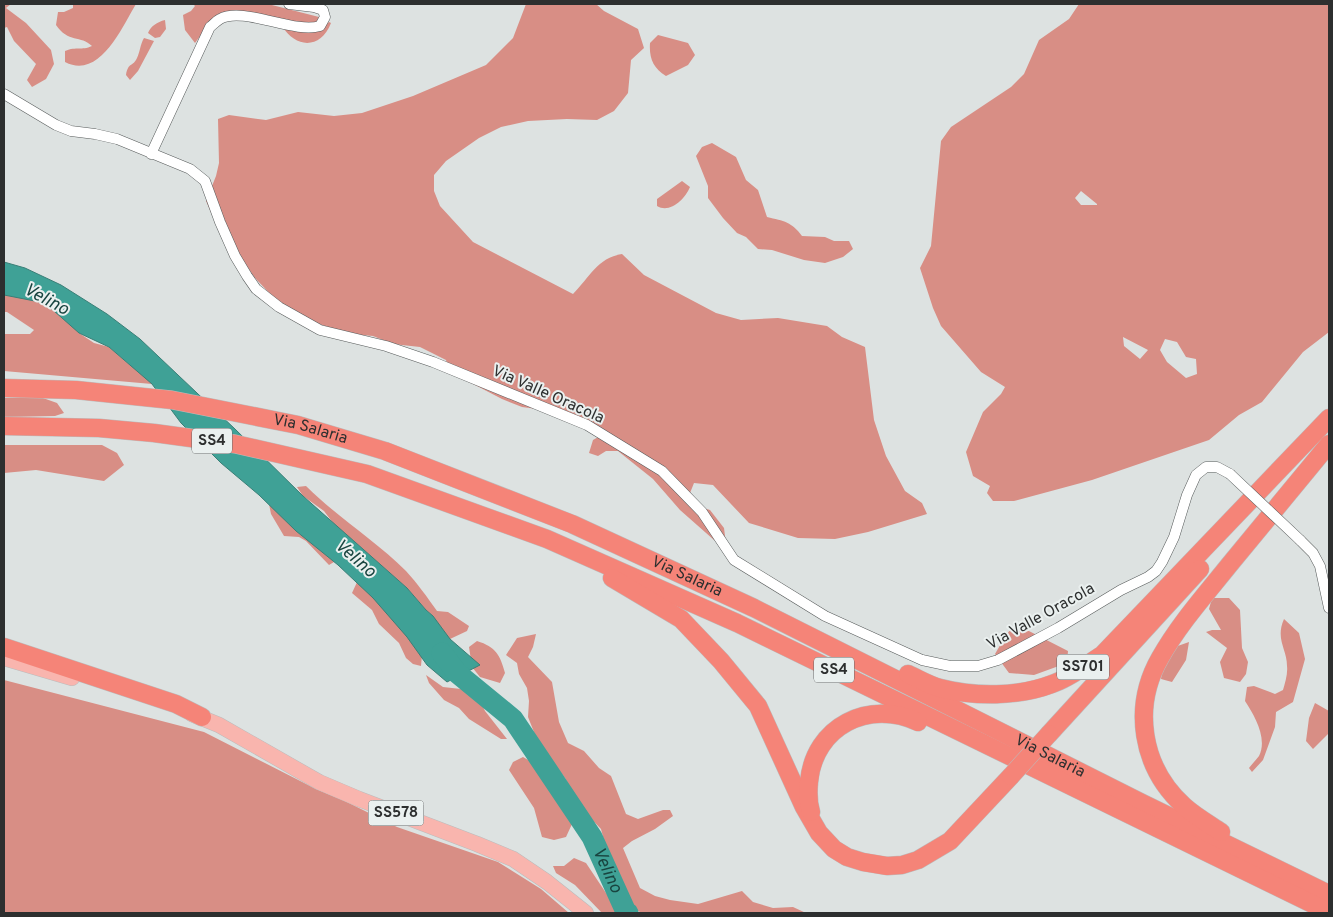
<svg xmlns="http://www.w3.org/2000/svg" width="1333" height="917" viewBox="0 0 1333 917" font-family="Overpass,sans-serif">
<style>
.forest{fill:#d88e85;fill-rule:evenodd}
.water{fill:#3fa196;stroke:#3a7f77}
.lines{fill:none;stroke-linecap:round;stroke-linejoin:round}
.river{stroke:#3fa196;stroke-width:21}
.street-casing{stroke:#575b5b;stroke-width:11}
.primary-casing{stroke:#bcbcbc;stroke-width:16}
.highway-casing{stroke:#bcbcbc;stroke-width:19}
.street{stroke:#fff;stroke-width:10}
.primary{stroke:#f9b5ae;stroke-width:15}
.highway{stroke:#f58478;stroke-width:18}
.street-bridge-casing{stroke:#575b5b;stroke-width:11;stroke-linecap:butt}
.highway-bridge-casing{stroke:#bcbcbc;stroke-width:19;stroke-linecap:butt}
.street-bridge{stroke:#fff;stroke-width:10}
.highway-bridge{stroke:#f58478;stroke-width:18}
.labels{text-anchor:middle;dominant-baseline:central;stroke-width:4;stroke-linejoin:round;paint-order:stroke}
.shield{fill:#eaf0ef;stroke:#666969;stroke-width:1}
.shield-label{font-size:15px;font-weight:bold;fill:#2d2f2f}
.street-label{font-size:16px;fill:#2d2f2f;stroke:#eaf0ef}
.water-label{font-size:18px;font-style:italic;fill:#194540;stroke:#eaf0ef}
</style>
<rect width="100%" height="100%" fill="#dde2e1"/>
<!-- forest -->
<path class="forest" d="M4 4H11L6 8 26 23 51 50 54 64 46 79 32 87 27 80 36 64 14 41 7 27 4 28Z
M73 4H136C122 27 100 80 65 62V51C77 46 81 51 92 46 81 35 68 43 56 25L58 12H64L73 8Z
M193 4H268L319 17 317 22 313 26 223 14 214 17 195 43 185 30 183 15 191 11 195 6Z
M526 4H596L604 11 638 29 644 48 631 60 628 93 614 111 597 120 567 119 528 121 501 127 479 138 446 161 434 175V191L440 206 473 242 573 294C590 277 597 258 622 254L644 275 716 313 741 320 778 318 827 326 842 337 865 347 874 420 886 456 905 491 922 503 927 514 868 532 835 539 798 538 749 523 713 485 694 483 690 493 694 505 710 510 724 528 726 544 714 540 680 510 653 479 618 451H606L598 456 589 453 593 440 600 436 552 411 522 407 502 399 450 372 446 360 420 347 393 344 373 336 352 334 328 327 308 320 277 301 255 278 214 219 206 201 216 176 219 163 218 119 229 115 266 120 298 112 334 116 362 113 413 96 486 65 513 38Z
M1079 4H1329V332L1303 352 1262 402 1239 415 1209 440 1092 480 1014 501H993L987 493 990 486 973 476 966 452 983 412 1001 394 1005 387 981 372 941 326 933 308 920 268 931 246 941 141 951 127 1011 87 1024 74 1039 40 1069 19ZM1081 191 1097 204V205H1081L1075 198ZM1123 337 1148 350 1140 359 1124 346ZM1165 339 1177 342 1186 357 1196 359 1197 374 1186 378 1167 362 1160 350Z
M165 20 166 29 160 37 155 38 148 33C151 26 157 22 165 20Z
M329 22 331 23C321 49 296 49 282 26L290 24C307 34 314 37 329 22Z
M658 35 688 43 695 55 688 65 666 76C653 68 649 58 650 43Z
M144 38 154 41 138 71 130 80 126 75C128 62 133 67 137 58 140 52 140 45 144 38Z
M712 143 736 157 746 180 758 190 767 217C784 221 792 222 802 236L825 237 834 241H849L853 249 843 257 825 263 804 260 772 250 758 249 746 237 737 233 723 218 708 198V186L696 156 702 147Z
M682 181 690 187C685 199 670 214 657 206V199Z
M4 290 50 305 66 316 79 333 94 343 109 347 130 365 141 370 152 384 4 371V334H30L34 330 7 312H4Z
M4 398H43L57 403 64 413 55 416 4 417Z
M4 445H102L117 453 124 465 104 481 36 470 4 473Z
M306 486C337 517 375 540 406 571 418 584 427 597 437 611L448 612 469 626 467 631 450 639 439 632 433 616 426 610 407 588 333 523 324 511 303 496 297 487Z
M268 499 326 551 334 562 329 565 306 541 299 537 284 536 271 514Z
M358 580 370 588 422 655 421 666 413 664 406 658 399 643 379 624 372 610 352 593Z
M1212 598H1229L1240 610 1242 648 1248 662 1246 674 1240 682 1224 678 1220 662 1227 648 1206 632 1212 630H1221L1209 609Z
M1284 619 1299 633 1305 659 1293 702 1276 712 1275 727 1263 760 1252 772 1249 768C1252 764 1256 760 1259 756 1268 738 1254 715 1245 701L1247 687 1254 686 1275 694 1283 690C1285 683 1288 674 1287 666 1287 649 1275 639 1284 619Z
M1012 628 1025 629 1068 651 1067 663 1034 675 1009 673 995 654 1006 635Z
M536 634 533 647 528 657 552 682 559 722 568 743 584 751 599 768 611 776 626 814 638 819 663 810H670L673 816 655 829 632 841 623 848 640 888 655 896 670 900 698 904 742 891 753 902 773 908 793 907 806 913H642L638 911 624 894 607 852 601 829 581 808 565 778 538 742 528 717 529 701 527 688 519 674 517 663 506 655 517 638Z
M477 641C496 647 500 655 505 673L500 683 480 677 472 667 469 647Z
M1189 642 1186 660 1172 682 1161 679 1162 671 1172 648Z
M426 675 443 687 461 689 478 696 485 711 507 739H501L469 719 459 708 444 700 429 683Z
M4 680 204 732 316 789 345 801 397 827 498 862 541 889 569 913H4Z
M1315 703 1329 711V733L1313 749 1306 741 1309 718Z
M523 757 542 768 555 784 572 824 566 837 554 840 542 837 534 808 509 770 513 762Z
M574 858 586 863 618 911 617 913H602L575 885 556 873 553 866H564Z"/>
<!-- water -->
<path class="water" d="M4 262 25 268 61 285 107 314 140 339 235 429 303 496 407 588 426 610 433 616 450 639 480 665 447 682 427 665 407 637 373 598 338 565 296 531 259 495 221 463 181 423 152 384 109 347 79 333 45 303 4 295Z"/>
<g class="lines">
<!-- river -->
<path class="river" id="s1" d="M442 653 457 673 513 719 592 837 626 912 628 913"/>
<!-- street casing -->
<g class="street-casing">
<path id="street" d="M4 94 56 125 71 131 95 134 117 139 190 169 205 181 220 222 235 256 247 276 256 289 279 307 320 330 386 346 433 362 587 425 662 471 702 512 734 560 825 616 922 660 950 666H978L998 660 1058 628 1121 590 1148 577 1156 571 1162 562 1174 537 1187 495 1196 475 1206 467H1217L1230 474
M151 154 210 27C213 25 216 21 220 19 243 6 294 34 320 26L325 17 323 10 314 7 289 4
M1300 540 1313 553 1320 566 1329 608"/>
</g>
<!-- primary casing -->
<g class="primary-casing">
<path id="primary" d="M4 658 72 678
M192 714 219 725 319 782 359 799 477 844 513 859 547 882 586 913"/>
</g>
<!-- highway casing -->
<g class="highway-casing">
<g id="highway">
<path id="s2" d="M4 388 76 390 172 400 298 425 385 451 572 524 754 608 1142 803 1329 894"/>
<path d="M4 426 99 428 154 433 235 444 367 474 547 539 737 623 1329 912"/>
<path d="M612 578 681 619 721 661 758 706 804 807 819 833 834 849 847 857 863 862 887 866 902 865 918 860 950 841 1011 776"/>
<path d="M4 647 176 704 202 717"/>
<path d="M908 674C919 679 929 685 940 688 975 697 1018 697 1052 684 1070 678 1086 665 1102 655L1329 418"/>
<path d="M1049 734 1200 569"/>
<path d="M811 812C808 802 808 792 809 782 814 726 869 699 918 722"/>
<path d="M1221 832C1209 824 1195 816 1184 806 1141 767 1132 707 1160 658 1179 624 1206 594 1230 564 1263 524 1296 484 1329 444"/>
</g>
</g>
<!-- street -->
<use href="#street" class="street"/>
<!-- primary -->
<use href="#primary" class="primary"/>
<!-- highway -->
<use href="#highway" class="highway"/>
<!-- street-bridge casing -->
<g class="street-bridge-casing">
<path id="street-bridge" d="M1230 474 1300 540"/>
</g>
<!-- highway-bridge casing -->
<g class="highway-bridge-casing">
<path id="highway-bridge" d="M1011 776 1049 734"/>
</g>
<!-- street-bridge -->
<use href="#street-bridge" class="street-bridge"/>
<!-- highway-bridge -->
<use href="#highway-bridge" class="highway-bridge"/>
</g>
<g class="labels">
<!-- shield labels -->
<g class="shield">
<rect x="192" y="428.5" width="40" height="25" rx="4"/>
<rect x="1057" y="654.5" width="52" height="25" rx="4"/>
<rect x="814" y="657.5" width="40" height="25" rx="4"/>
<rect x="368.5" y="800.5" width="55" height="25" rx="4"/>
</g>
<g class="shield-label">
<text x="212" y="441">SS4</text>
<text x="1083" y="667">SS701</text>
<text x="834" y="670">SS4</text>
<text x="396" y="813">SS578</text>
</g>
<!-- street labels -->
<g class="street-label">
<text transform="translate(548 395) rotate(24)">Via Valle Oracola</text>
<text stroke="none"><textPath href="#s2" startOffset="310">Via Salaria</textPath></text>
<text stroke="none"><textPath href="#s2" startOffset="715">Via Salaria</textPath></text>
<text transform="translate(1041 617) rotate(-29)">Via Valle Oracola</text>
<text stroke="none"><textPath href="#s2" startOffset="1120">Via Salaria</textPath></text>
</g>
<!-- water labels -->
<g class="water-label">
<text transform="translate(46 300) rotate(28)">Velino</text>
<text transform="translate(355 559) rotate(41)">Velino</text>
<text stroke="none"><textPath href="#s1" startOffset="276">Velino</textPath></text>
</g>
</g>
<!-- border -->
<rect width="1333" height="917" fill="none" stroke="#2d2f2f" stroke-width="10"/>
</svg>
